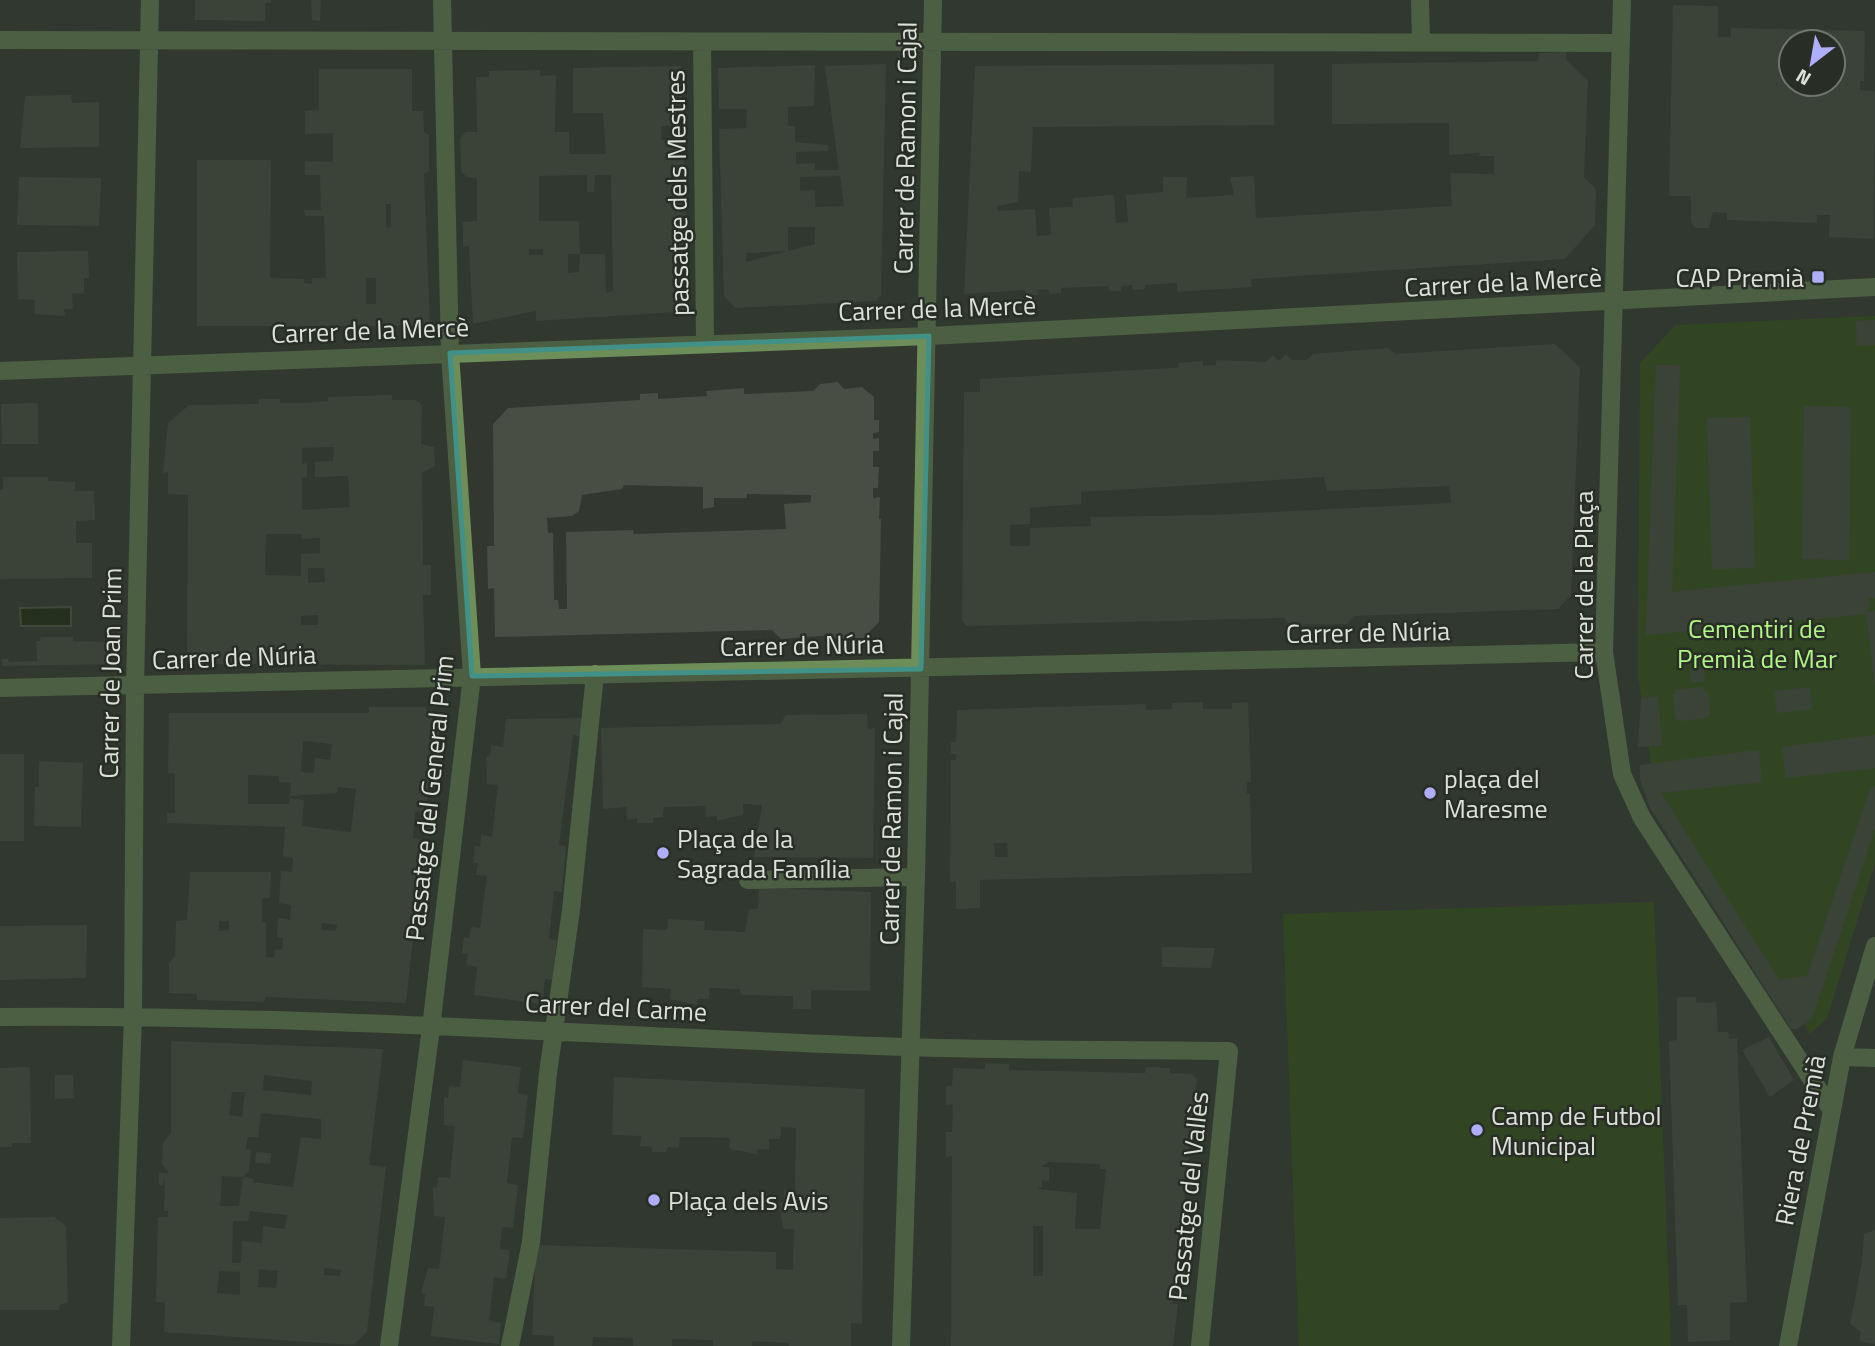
<svg xmlns="http://www.w3.org/2000/svg" width="1875" height="1346" viewBox="0 0 1875 1346" font-family="'Titillium Web',sans-serif">
<style>
.green{fill:#325615}
.water{fill:#142409;stroke:#505d48;stroke-width:2}
.building{fill:#484e44;fill-rule:evenodd}
.lines{fill:none;stroke-linecap:round;stroke-linejoin:round}
.minor{stroke:#6d8e59;stroke-width:18}
.marked{fill:none;stroke:#429189;stroke-width:5;stroke-linejoin:round}
.poi-dot{fill:#afaefa;stroke:#282e25;stroke-width:2.5}
.labels{text-anchor:middle;dominant-baseline:central;stroke-width:5;stroke-linejoin:round;paint-order:stroke}
.street-label{font-size:26px;fill:#dde1db;stroke:#282e25}
.poi-label{font-size:26px;fill:#dde1db;stroke:#282e25;text-anchor:start}
.park-label{font-size:26px;fill:#b1f685;stroke:#282e25}
</style>
<rect width="100%" height="100%" fill="#32382f"/>
<!-- green -->
<path class="green" d="M1875 316V863L1827 1018 1810 1034 1654 784 1638 674 1640 363 1676 325Z
M1654 902 1671 1346H1299L1283 914Z"/>
<!-- water -->
<path class="water" d="M71 607V626H21L20 608Z"/>
<!-- building -->
<path class="building" d="M195 0H271V3H265V21L195 20Z
M311 0H321L320 21 312 20Z
M1673 5 1718 6V37H1731V28L1865 31 1864 81H1860V90L1875 91 1874 239 1829 237 1830 215H1817V223L1727 220V213L1713 212 1709 228H1695L1691 222V196H1669ZM1791 42H1833V84H1791Z
M1566 52V60L1588 81 1584 177 1596 189 1595 225 1565 259 1251 279 1252 287 1177 292V283L1145 285V289L1133 290 1132 285 1121 286V291H1109V286L1061 288V293L1049 294 1048 289 1037 290 1038 295H1026L1025 290 964 294 975 66 1274 64V125L1033 127 1031 172 1019 171 1018 202 997 206 998 211 1035 209 1037 236 1051 235 1049 208 1073 207V198L1114 195 1116 223 1128 222 1126 195 1163 192V177H1187L1186 198 1234 195 1230 177 1254 176 1256 218 1452 206 1450 173 1494 174V156H1479L1480 153 1449 155V123L1332 124V64L1538 61 1539 53Z
M886 64 881 295 876 301 735 308 724 296 719 129 746 128 747 109H719L718 68 815 65 814 106 788 107V126H795V142L828 145V151L796 152V164L815 163V170H839L825 66ZM840 176 844 206 815 207V190L800 191V177ZM788 227H815V244L788 251ZM788 251 746 262V253Z
M681 66 683 126H661L662 140 683 139 689 311 536 321V311L473 324 469 246 463 247V222L477 221V178L467 177 461 172 460 138 466 132H477L476 77H489V71L540 70V76L556 75 555 132H569V154H606L603 113H573V68ZM587 175V192H594L595 175H611L613 291 606 293 605 254H580L579 221H539V176ZM529 249H543V255H529ZM568 254H580L579 272 568 273Z
M319 69H412V111H423L424 132 429 135V171L424 174 430 326H197V160H271L270 278 304 279V283L312 284V278H326L324 216H305L304 210H321L320 175H305V161L333 162V133L305 134V111L319 110ZM386 204H391V227L386 228ZM366 278H376V304H366Z
M71 95 72 103 99 102V147L20 148 25 96Z
M19 177 101 178 99 226 17 225Z
M88 251 89 278H84V294L72 293 73 309H64L65 316 35 314 34 300 18 299 17 252Z
M1875 320V345L1857 346 1856 321Z
M1555 344 1580 367 1571 595 1558 609 1354 616 1347 624 1290 625 1284 618 967 626 962 621 964 392H980V379L1172 368 1179 367 1178 363 1203 361V366L1216 365V360L1266 362 1273 355 1278 361 1286 354 1291 360H1307L1313 354 1388 348 1395 354ZM1324 477 1327 491 1449 486 1451 503 1213 515 1090 517 1091 526 1030 528V546H1010V525L1030 524V508L1081 504V492Z
M1656 365H1680L1672 592 1875 572V598H1865L1870 602 1867 612 1875 611V687L1866 614 1646 635Z
M838 382 844 389 862 387 874 397V420H879V432L873 433V439L879 438V451H873V467H879L878 488H873V498L880 497 879 519H881L879 622 863 638H833V635L781 639 772 630 495 637 494 588 488 589 487 546H494L493 424 508 408 640 400V394L658 393V399L707 396 706 391 744 388V394L813 391 820 384ZM624 485 703 487V509L714 507V498H747V494L811 495V502L784 504 786 529 634 534 633 530 566 532 567 609H559L558 600H554L553 533H548L547 518 572 516 579 511 582 495 622 489Z
M392 395V400H416L422 405 421 444 434 447 435 466 422 473 423 565H431V595H423L425 665 187 664 188 495 168 494V472L163 473 168 423 189 405 259 404V399H280V403H302L328 401V397ZM334 447 333 461 315 462V477L348 476 350 507 302 510V478L307 477V463L302 464V448ZM266 534H302V539L320 538V553L301 554V576L265 575ZM308 568H324L325 582 308 583ZM318 615V625H301V616Z
M38 403V444H2L1 404Z
M1804 406 1851 407 1849 560 1802 559Z
M1750 417 1755 568 1712 569 1707 418Z
M3 477H48V481L75 482V491H94L95 520 76 521V543H92V578L0 579V490H3Z
M40 637H73V641L109 642V664L2 666V659H8L9 662 37 661 36 641H41Z
M1704 668 1705 681 1691 683 1690 669Z
M1704 687V692L1708 691 1710 714 1707 718 1679 721 1675 718 1673 694H1676L1675 690Z
M1810 687 1812 709 1777 713 1774 691Z
M1658 696 1662 745 1638 747 1641 699Z
M1203 702V709H1232V703L1248 702 1251 782H1247V794L1250 793 1252 873 980 880V908L956 909V881L950 882 951 760H956V754H951V742H956L957 710 1145 704 1146 710 1172 709V703ZM994 843H1007L1008 857H995Z
M369 707H425L440 730 439 742H433L426 812 415 811 413 838 423 840 421 856 427 861V867L420 871 419 883 425 884 421 921 415 920 406 1003 266 997 264 1002 197 1000V994L169 993V963L175 956 176 921 187 920 190 872H271L270 898H262V922H266V957L274 958 275 949 282 950 283 938 277 937 278 918 290 920 291 905 279 903 281 871 292 872 293 858 283 856 285 827 167 823V813H175V774L168 773 169 713H369ZM303 741 332 744 330 760 315 758 314 773 301 772ZM248 775 279 776V782L291 783 290 796 337 793 338 787 356 789 351 832 302 826 304 800 290 798 289 804H248ZM219 921H229V930L219 931ZM322 923 337 925 336 931 321 930Z
M867 714 868 729 875 728 873 858 754 857 762 805 743 804V815L717 821V816L706 817 705 806 664 807 663 817 653 818V823H637V818L627 820 626 807 603 809 601 728 780 724 786 715Z
M584 718 582 737 573 735 559 845 566 846 562 892 554 891 549 939 557 940 552 980 545 979 542 1004 474 995 477 967 466 965 468 954 462 953 464 937 469 938 471 927 480 928 487 876 476 875 478 863H473L475 846 480 847 481 835 492 837 498 785 487 784 486 757 490 756 491 745 503 747 506 719Z
M1875 735V768L1786 778 1782 747Z
M1759 750 1762 782 1661 793 1779 980 1807 976 1871 786 1875 787V828L1812 1019 1797 1029H1791L1649 806 1640 779V765Z
M0 754H24V841H0Z
M39 761 83 763 81 827 34 826 35 787H39Z
M759 888 871 892 870 991 811 990V1009H793V996L741 995 740 989 710 988 709 999H698L697 1005 670 999 671 989 642 987 643 929 667 930 668 919 705 921 704 930 745 932 749 909H758Z
M87 925 86 978 0 980V926Z
M1162 947 1215 948 1211 968 1162 967Z
M1677 997H1696V1003L1716 1002 1718 1032H1728L1729 1039 1737 1038 1747 1302 1730 1303V1340L1688 1342 1687 1305H1678L1669 1041 1677 1040Z
M1769 1037 1794 1080 1770 1097 1742 1050Z
M171 1041 383 1049 369 1165 386 1167 367 1332 353 1345 164 1332 165 1302H156L157 1258 158 1217H168V1211H164L165 1178 163 1185H159V1173H169L162 1163 163 1143 171 1133ZM264 1075 312 1081 311 1095 263 1090ZM232 1092H245L242 1117 229 1115ZM261 1113 321 1119V1139L301 1137 293 1187 253 1182V1179L243 1177 239 1206H220L222 1176 243 1177 249 1171 251 1149H246L248 1137H258ZM250 1211 287 1215 285 1229 263 1226 262 1243 242 1241 241 1263H232L233 1221H248ZM324 1268 341 1270 340 1276 324 1275ZM259 1269 278 1271 276 1288 258 1287ZM219 1271 240 1272V1295L217 1293Z
M463 1060 521 1067 518 1093 528 1095 523 1138 512 1137 507 1183 518 1185 513 1228 502 1227 500 1249 510 1250 506 1279 494 1277 489 1321 501 1323 499 1344 431 1336 434 1307 424 1306 425 1294 421 1293 428 1268 439 1269 445 1217 434 1216 433 1187 437 1188 438 1177 450 1178 455 1126 444 1125V1097L448 1098 449 1086 460 1087Z
M985 1063 1009 1064V1070L1145 1073 1146 1067 1170 1068V1073L1191 1074 1197 1079 1195 1095H1200L1198 1113H1193L1192 1128H1197L1195 1146H1190L1181 1235 1187 1236 1180 1285 1175 1284 1172 1304H1178L1173 1346H951L952 1156 946 1157V1132H952L953 1104 946 1105V1086H952L953 1068 985 1069ZM1048 1162 1100 1164V1169H1106L1100 1229H1075L1077 1193 1037 1189 1042 1187V1180L1049 1181V1167H1041ZM1033 1226H1043V1276H1033Z
M30 1067 31 1143H12V1147H0V1068Z
M55 1075H73L74 1098 55 1099Z
M614 1077 865 1089 862 1324 851 1323V1346H789V1343L752 1341V1346H713V1340L672 1339V1346H633V1338L593 1337 592 1346H554V1336L532 1335 536 1245 776 1252V1269L793 1270 794 1229H783L779 1203 784 1202V1190H795L796 1128 781 1127 780 1139H769V1150L757 1149V1154L729 1149 730 1138 702 1137H680L679 1148 668 1147 666 1152H652V1147L640 1146 641 1136 612 1135Z
M256 1152 271 1153 270 1164 255 1163Z
M54 1217 66 1226 68 1303 60 1304 59 1310H0V1218Z
M1875 1230V1344L1859 1341 1861 1332 1850 1324 1862 1262 1864 1234Z"/>
<g class="lines">
<!-- minor -->
<path class="minor" d="M1420 0 1421 42
M1622 0 1604 652 1622 774 1642 818 1831 1109
M0 40 1621 43
M702 42 705 342
M0 371 929 336 1875 287
M0 688 1604 652
M748 880 916 877
M0 1017C293 1014 585 1035 877 1046 994 1051 1112 1049 1229 1051L1200 1346
M1842 1057 1875 1058
M121 1346 133 1016 135 687 150 0
M389 1346 431 1028 472 676 450 353 442 0
M510 1346 531 1242 548 1073 571 910 595 674
M901 1346 916 877 933 0
M1788 1346 1842 1057 1875 946"/>
</g>
<!-- marked area -->
<path d="M0 0H1875V1346H0ZM929 336 921 669 472 676 450 353Z" fill="#32382f" fill-opacity=".55" fill-rule="evenodd"/>
<path class="marked" d="M929 336 921 669 472 676 450 353Z"/>
<!-- markers -->
<g class="poi-dot">
<rect x="1811" y="270" width="14" height="14" rx="3.5"/>
<circle cx="1430" cy="793" r="7"/>
<circle cx="663" cy="853" r="7"/>
<circle cx="1477" cy="1130" r="7"/>
<circle cx="654" cy="1200" r="7"/>
</g>
<g class="labels">
<!-- street labels -->
<g class="street-label">
<text transform="translate(905 148) rotate(-89)">Carrer de Ramon i Cajal</text>
<text transform="translate(677 193) rotate(-91)">passatge dels Mestres</text>
<text transform="translate(1503 282) rotate(-3)">Carrer de la Mercè</text>
<text transform="translate(937 308) rotate(-2)">Carrer de la Mercè</text>
<text transform="translate(370 330) rotate(-2)">Carrer de la Mercè</text>
<text transform="translate(1583 585) rotate(-90)">Carrer de la Plaça</text>
<text transform="translate(1368 632) rotate(-1)">Carrer de Núria</text>
<text transform="translate(802 645) rotate(-1)">Carrer de Núria</text>
<text transform="translate(234 657) rotate(-2)">Carrer de Núria</text>
<text transform="translate(110 673) rotate(-89)">Carrer de Joan Prim</text>
<text transform="translate(429 798) rotate(-84)">Passatge del General Prim</text>
<text transform="translate(891 819) rotate(-89)">Carrer de Ramon i Cajal</text>
<text transform="translate(616 1007) rotate(3)">Carrer del Carme</text>
<text transform="translate(1800 1140) rotate(-79)">Riera de Premià</text>
<text transform="translate(1188 1196) rotate(-84)">Passatge del Vallès</text>
</g>
<!-- poi labels -->
<g class="poi-label">
<text x="1804" y="277" text-anchor="end">CAP Premià</text>
<text x="1444" y="778">plaça del<tspan x="1444" dy="30">Maresme</tspan></text>
<text x="677" y="838">Plaça de la<tspan x="677" dy="30">Sagrada Família</tspan></text>
<text x="1491" y="1115">Camp de Futbol<tspan x="1491" dy="30">Municipal</tspan></text>
<text x="668" y="1200">Plaça dels Avis</text>
</g>
<!-- park labels -->
<g class="park-label">
<text x="1757" y="628">Cementiri de<tspan x="1757" dy="30">Premià de Mar</tspan></text>
</g>
</g>
<!-- north arrow -->
<g transform="translate(1812 63) rotate(211)"><circle r="33" fill="#282e25" stroke="#70766e" stroke-width="2"/>
<path d="M0-5L12 26L0 18L-12 26Z" fill="#afaefa"/>
<text y="-10" font-size="19" font-weight="bold" text-anchor="middle" fill="#dde1db">N</text>
</g>
</svg>
